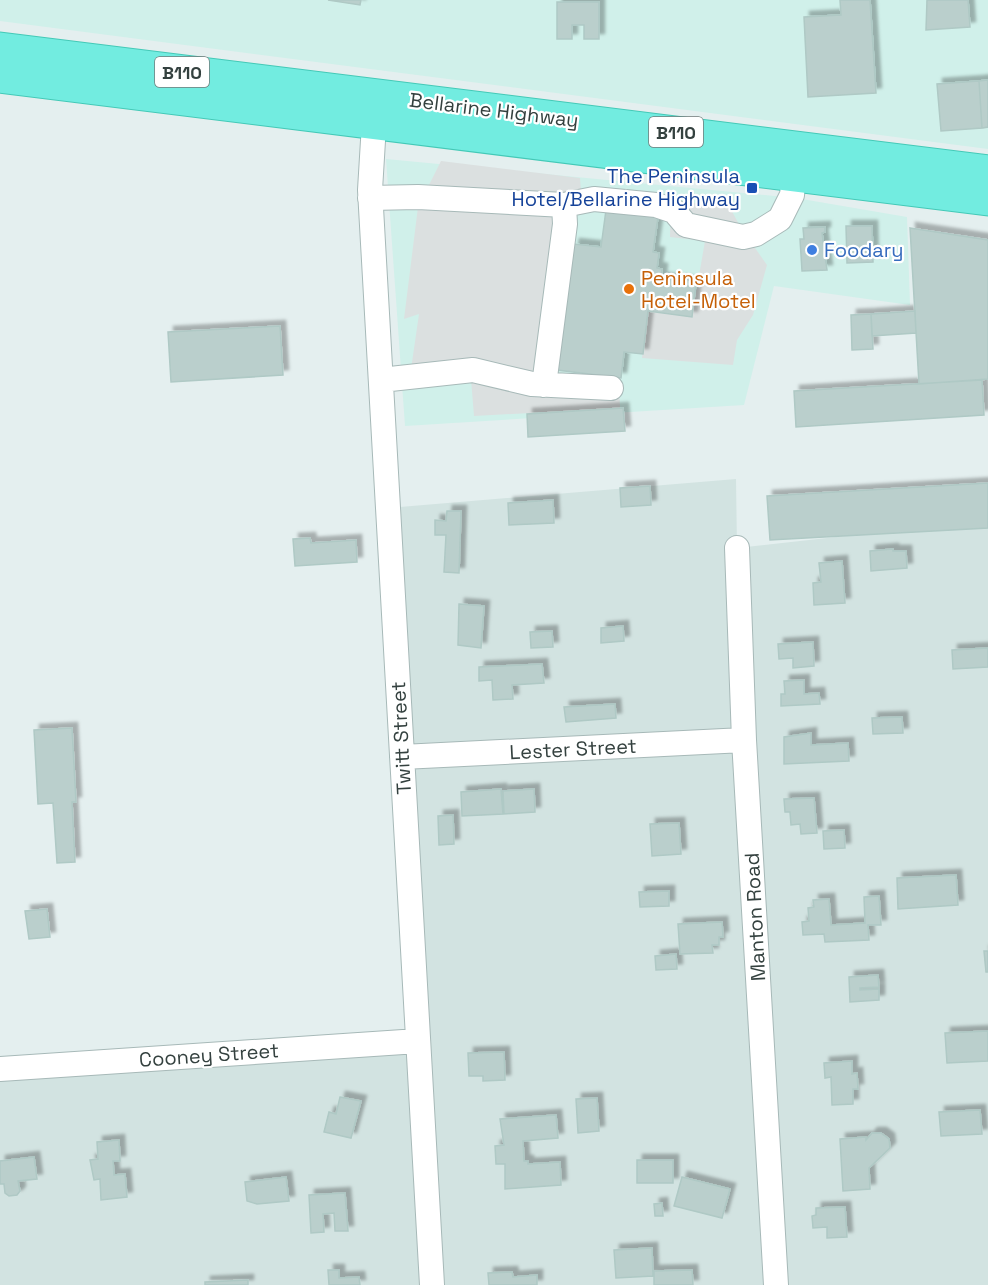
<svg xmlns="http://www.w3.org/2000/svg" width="988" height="1285" viewBox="0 0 988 1285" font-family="'Space Grotesk',sans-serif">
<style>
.residential{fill:#d2e3e1}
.commercial{fill:#d0f0ea}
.parking{fill:#dbe0e0}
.building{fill:#bacfcc;stroke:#afc9c5;stroke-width:1.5;filter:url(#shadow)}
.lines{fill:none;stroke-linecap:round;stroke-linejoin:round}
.minor-casing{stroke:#a7b9b8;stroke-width:26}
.highway-casing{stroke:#44c9b7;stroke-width:35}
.minor{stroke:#fff;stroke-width:24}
.highway{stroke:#72ece0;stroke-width:33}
.transit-dot{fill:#1a4fb4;stroke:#fff;stroke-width:2}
.shop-dot{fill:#3f7fe0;stroke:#fff;stroke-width:2}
.food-dot{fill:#e8710a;stroke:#fff;stroke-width:2}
.labels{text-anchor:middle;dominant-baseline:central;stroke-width:4.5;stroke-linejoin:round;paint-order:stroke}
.shield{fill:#fff;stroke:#717a79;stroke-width:1.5}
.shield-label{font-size:18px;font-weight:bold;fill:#34413f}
.street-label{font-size:20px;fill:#34413f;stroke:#fff}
.transit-label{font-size:20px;fill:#164399;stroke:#fff;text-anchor:end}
.shop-label{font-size:20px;fill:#366cbe;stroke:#fff;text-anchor:start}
.food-label{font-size:20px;fill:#c56008;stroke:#fff;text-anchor:start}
</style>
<defs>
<filter id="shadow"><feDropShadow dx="5.5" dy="-5.5" stdDeviation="1.5" flood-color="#0004"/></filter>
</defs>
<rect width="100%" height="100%" fill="#e4efef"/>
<!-- residential -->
<path class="residential" d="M736 479 737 548 988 520V1285H0V1069L418 1041 388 508Z"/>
<!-- commercial -->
<path class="commercial" d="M0 0H988V149L0 21Z
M386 159 796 198 907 217 910 305 774 286 744 405 405 426Z"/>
<!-- parking -->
<path class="parking" d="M441 161 580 178 581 191 534 369 619 381 620 408 474 416 471 379 409 383 419 314 404 319 418 207Z
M671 201 729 206 741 228 767 265 753 315 737 340 733 365 642 358 648 311 692 316 705 241 670 237Z"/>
<!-- building -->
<path class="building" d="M328 0H361L360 5Z
M840 0H870L876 93 808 97 804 17 841 15Z
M927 0H968L970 27 926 30Z
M557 2H599V39H584V25H572V39H557Z
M988 80V127L982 128 979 81Z
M979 81 982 128 941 131 937 84Z
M606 210 658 217 653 252 659 253 657 268 662 269 661 278 696 283 692 317 648 311 643 354 624 352 621 378 557 370 574 244 601 247Z
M846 226H872L873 262 847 263Z
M825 227V232L822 233 827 270 802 271 800 239H804L803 228Z
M910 228 988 240V379L919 384Z
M915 311 916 333 872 336 871 314Z
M871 314 873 349 852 350 851 315Z
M280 326 283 375 171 382 168 332Z
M982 380 984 415 796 427 794 391Z
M623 408 625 431 528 437 527 414Z
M988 483V528L770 540 767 496Z
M650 486 651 505 621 507 620 488Z
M553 500 554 523 509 525 508 503Z
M447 511H461L459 573 444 572 446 535H435V520L446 521Z
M310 538 311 543 356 540 357 562 295 566 293 539Z
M893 549V551H906L907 568 871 571 870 551Z
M842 561 845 603 814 605 813 583 821 582 819 563Z
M459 604 484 606 481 648 458 645Z
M623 626 624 641 601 643V628Z
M552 631 553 647 531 648 530 632Z
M813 642 814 666 793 668V658L779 659 778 644Z
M988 648V667L953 669 952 650Z
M542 664 544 683 512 685 513 699 493 700 492 680 479 681V667Z
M804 680V694L819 693 820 704 781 706V694H785L784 681Z
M615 704 616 718 566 722 564 707Z
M902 717 903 733 873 734 872 718Z
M72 728 76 802H72L75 862 57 863 53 803 38 804 34 730Z
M811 733V745L848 743 849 761 784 764V737Z
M501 789 503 814 462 816 461 792Z
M534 789 535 812 504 814 503 791Z
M814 798 817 833 801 834 800 824 791 825 790 812H785L784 799Z
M453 815 454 844 439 845 438 816Z
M679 823 681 854 652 856 650 824Z
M844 830 845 848 824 849 823 831Z
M956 875 958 905 898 909 897 878Z
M669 891V906L640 907 639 892Z
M879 896 881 925H868L869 940 825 942 824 934 803 935 802 922 809 921 808 908 814 907 813 900 829 899 831 925 865 923 864 897Z
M47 909 50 937 29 939 25 911Z
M722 922 723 937H719V945H712L713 953 680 954 678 924Z
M984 951H988V972H986Z
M676 954 677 969 656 970 655 956Z
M878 975 879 987 860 988V990L879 989V1000L850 1002 849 977Z
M988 1031V1061L947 1063 945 1033Z
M504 1052 505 1080 483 1081V1076H469L468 1053Z
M852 1061V1074L857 1073 858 1089H853V1104L832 1105 831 1077 825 1078 824 1063Z
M340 1097 361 1101 351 1138 324 1132 329 1112 336 1114Z
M597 1098 599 1131 578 1133 576 1099Z
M980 1110 982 1134 941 1136 939 1112Z
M556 1115 558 1138 523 1141 524 1161H528V1164L560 1162 561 1185 505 1189V1164H496L495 1146 504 1145 500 1119Z
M872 1133H881L889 1139 890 1148 869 1168 870 1189 843 1191 840 1139 866 1137V1140Z
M119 1140 120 1161H113L114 1175 125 1174 127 1197 101 1200 100 1179 94 1180 90 1160 98 1159 97 1142Z
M34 1157 37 1179 18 1181 20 1191 17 1195 9 1196 5 1193 4 1184H0V1161Z
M637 1160H673V1183H637Z
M286 1177 289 1201 257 1204 247 1201 245 1182Z
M682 1177 730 1189 722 1218 674 1206Z
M345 1193 348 1231H335L334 1213 323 1214 324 1232 311 1233 309 1195Z
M662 1203 663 1216H655L654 1204Z
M845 1207 847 1237 827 1238V1227L813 1228 812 1216 816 1215V1208Z
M652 1248 653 1276 616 1278 614 1250Z
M328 1270H339V1278L359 1277 360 1285H329Z
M692 1270 693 1285H654V1271Z
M512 1272 513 1277 537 1275V1285H489L488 1273Z
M248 1280V1285H205V1282Z"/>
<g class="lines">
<!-- minor casing -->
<g class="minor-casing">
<path id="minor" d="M369 109 374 124 370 190 432 1285
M370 198 418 197 564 205 594 199 656 205 674 211 686 225 743 237 756 234 780 219 792 195 794 175
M381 380 473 370 532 384 611 388
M544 385 565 224 564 205
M737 548 744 740 776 1285
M402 757 744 740
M0 1069 418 1041"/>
</g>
<!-- highway casing -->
<g class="highway-casing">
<path id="highway" d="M0 49 988 172
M0 76 988 199"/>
</g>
<!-- minor -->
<use href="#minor" class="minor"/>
<!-- highway -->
<use href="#highway" class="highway"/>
</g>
<!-- markers -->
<rect class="transit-dot" x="746" y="182" width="12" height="12" rx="3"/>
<circle class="shop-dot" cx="812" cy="250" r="6"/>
<circle class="food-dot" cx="629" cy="289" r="6"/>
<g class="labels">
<!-- shield labels -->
<g class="shield">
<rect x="155" y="57" width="54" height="30" rx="4.5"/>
<rect x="649" y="117" width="54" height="30" rx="4.5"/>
</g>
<g class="shield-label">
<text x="182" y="72">B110</text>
<text x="676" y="132">B110</text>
</g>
<!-- street labels -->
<g class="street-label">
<text transform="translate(494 110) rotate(7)">Bellarine Highway</text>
<text transform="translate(401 738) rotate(-93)">Twitt Street</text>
<text transform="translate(573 749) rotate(-3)">Lester Street</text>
<text transform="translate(755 917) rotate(-93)">Manton Road</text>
<text transform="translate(209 1055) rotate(-4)">Cooney Street</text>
</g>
<!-- transit labels -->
<g class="transit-label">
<text x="740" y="176">The Peninsula<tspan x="740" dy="23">Hotel/Bellarine Highway</tspan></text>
</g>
<!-- shop labels -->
<g class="shop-label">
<text x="824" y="250">Foodary</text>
</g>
<!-- food labels -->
<g class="food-label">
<text x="641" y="278">Peninsula<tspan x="641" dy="23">Hotel-Motel</tspan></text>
</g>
</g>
</svg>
